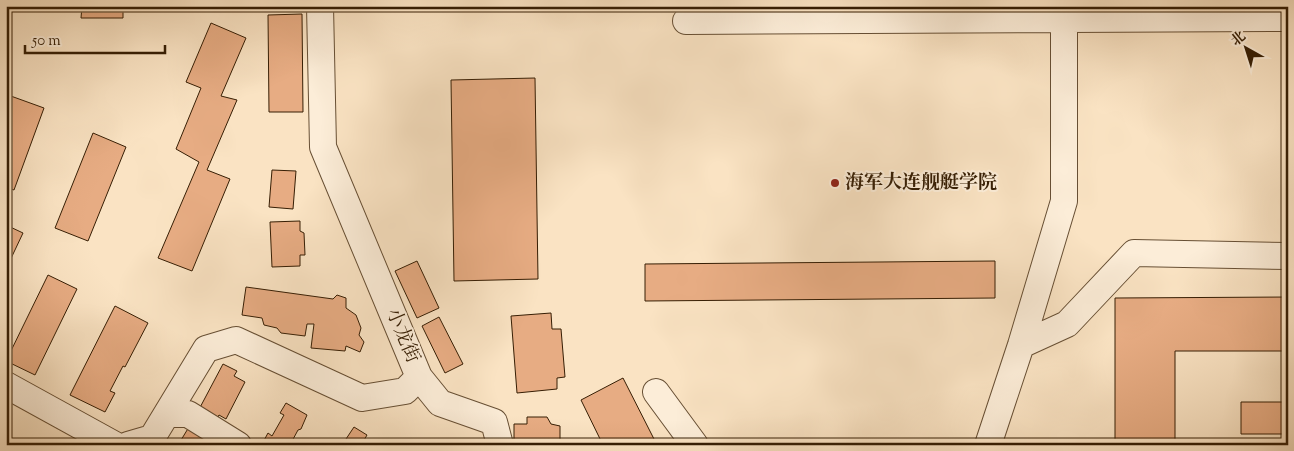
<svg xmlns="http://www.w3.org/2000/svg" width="1294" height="451" viewBox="0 0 1294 451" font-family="'Sorts Mill Goudy','Noto Serif SC',serif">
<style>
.building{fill:#e7ac83;stroke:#361e04}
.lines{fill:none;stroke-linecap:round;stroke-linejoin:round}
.minor-casing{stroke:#674f34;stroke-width:28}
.minor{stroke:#fcedd8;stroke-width:26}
.poi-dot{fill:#8f2418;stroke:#fcedd8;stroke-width:2}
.labels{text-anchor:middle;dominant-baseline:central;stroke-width:4;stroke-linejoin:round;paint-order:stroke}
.poi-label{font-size:19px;font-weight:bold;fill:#361e04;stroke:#fcedd8;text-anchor:start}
.street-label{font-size:19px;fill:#361e04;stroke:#fcedd8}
</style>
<rect width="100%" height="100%" fill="#fae3c3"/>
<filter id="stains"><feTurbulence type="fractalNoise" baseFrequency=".004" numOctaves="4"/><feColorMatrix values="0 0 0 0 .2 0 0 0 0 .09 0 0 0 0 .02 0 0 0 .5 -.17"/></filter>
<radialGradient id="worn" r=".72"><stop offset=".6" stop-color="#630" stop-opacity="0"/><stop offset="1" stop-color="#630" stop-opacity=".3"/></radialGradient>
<!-- building -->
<path class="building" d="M82 6H123V18H81Z
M302 14 303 112H269L268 15Z
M211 23 246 38 221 96 237 100 207 170 230 179 192 271 158 258 199 162 176 149 201 88 186 82Z
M535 78 538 279 454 281 451 80Z
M8 95 44 108 14 190 6 187V99Z
M93 133 126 147 88 241 55 228Z
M272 170 296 171 293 209 269 207Z
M300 221V231L304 233 305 255H300V266L272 267 270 222Z
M6 225 23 233 6 269Z
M417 261 439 308 417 318 395 271Z
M995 261V298L645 301V264Z
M48 275 77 289 35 375 6 361Z
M246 287 333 299 337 295 346 298V308L356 315 361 328 359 335 364 342 360 352 346 346 345 351 311 348 314 324H307L305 336 281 333 277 328 264 325 262 318 242 315Z
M1288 297V351H1175V445H1115V298Z
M115 306 148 323 125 367 123 366 110 391 115 393 105 412 70 395Z
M551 313 552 329H561L565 377 557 378V389L517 393 511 316Z
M439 317 463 364 445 373 422 326Z
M223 364 237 371 234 376 245 382 226 419 219 415 214 424 196 415Z
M623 378 655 441 662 445H603L581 400Z
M1241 402H1288V434H1241Z
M286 403 307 415 301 429 298 430 291 443V445H263L262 444 268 433 272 436 284 415 280 413Z
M527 417H547L551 424 560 426V445H514V424H527Z
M192 422 216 445H178Z
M354 427 367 435 363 442 367 445H342Z"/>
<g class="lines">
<!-- minor casing -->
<g class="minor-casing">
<path id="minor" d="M686 21 1288 18
M1021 345 1067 324 1134 253 1288 256
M419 377 440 403 494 422 500 445
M6 385 115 445
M656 392 695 445
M167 414H188L238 445
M128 445 152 438 206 349 236 340 362 398 405 391 419 377 323 147 320 6
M988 445 1021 345 1064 201V6"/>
</g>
<!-- minor -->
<use href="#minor" class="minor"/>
</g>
<!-- markers -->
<circle class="poi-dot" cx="835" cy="183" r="5"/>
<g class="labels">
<!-- poi labels -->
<g class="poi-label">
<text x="845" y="183">海军大连舰艇学院</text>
</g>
<!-- street labels -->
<g class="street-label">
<text transform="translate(402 336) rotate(67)">小龙街</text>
</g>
</g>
<!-- margin -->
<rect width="1294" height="451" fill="none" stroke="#fae3c3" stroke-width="25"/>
<rect x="8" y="8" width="1279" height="436" fill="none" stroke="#361e04" stroke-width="2.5"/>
<rect x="12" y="12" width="1269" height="426" fill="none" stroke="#361e04"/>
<!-- north arrow -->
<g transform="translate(1246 48) rotate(321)" stroke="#fcedd8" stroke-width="4" paint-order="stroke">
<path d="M0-4L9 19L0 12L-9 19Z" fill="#361e04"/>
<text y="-8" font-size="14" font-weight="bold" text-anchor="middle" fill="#361e04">北</text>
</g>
<!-- scale -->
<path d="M25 45v8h140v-8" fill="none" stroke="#361e04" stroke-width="2.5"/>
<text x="32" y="45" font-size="15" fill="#361e04" stroke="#fcedd8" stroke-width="4" paint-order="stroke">50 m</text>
<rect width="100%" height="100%" filter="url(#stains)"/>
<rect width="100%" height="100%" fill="url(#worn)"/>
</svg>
